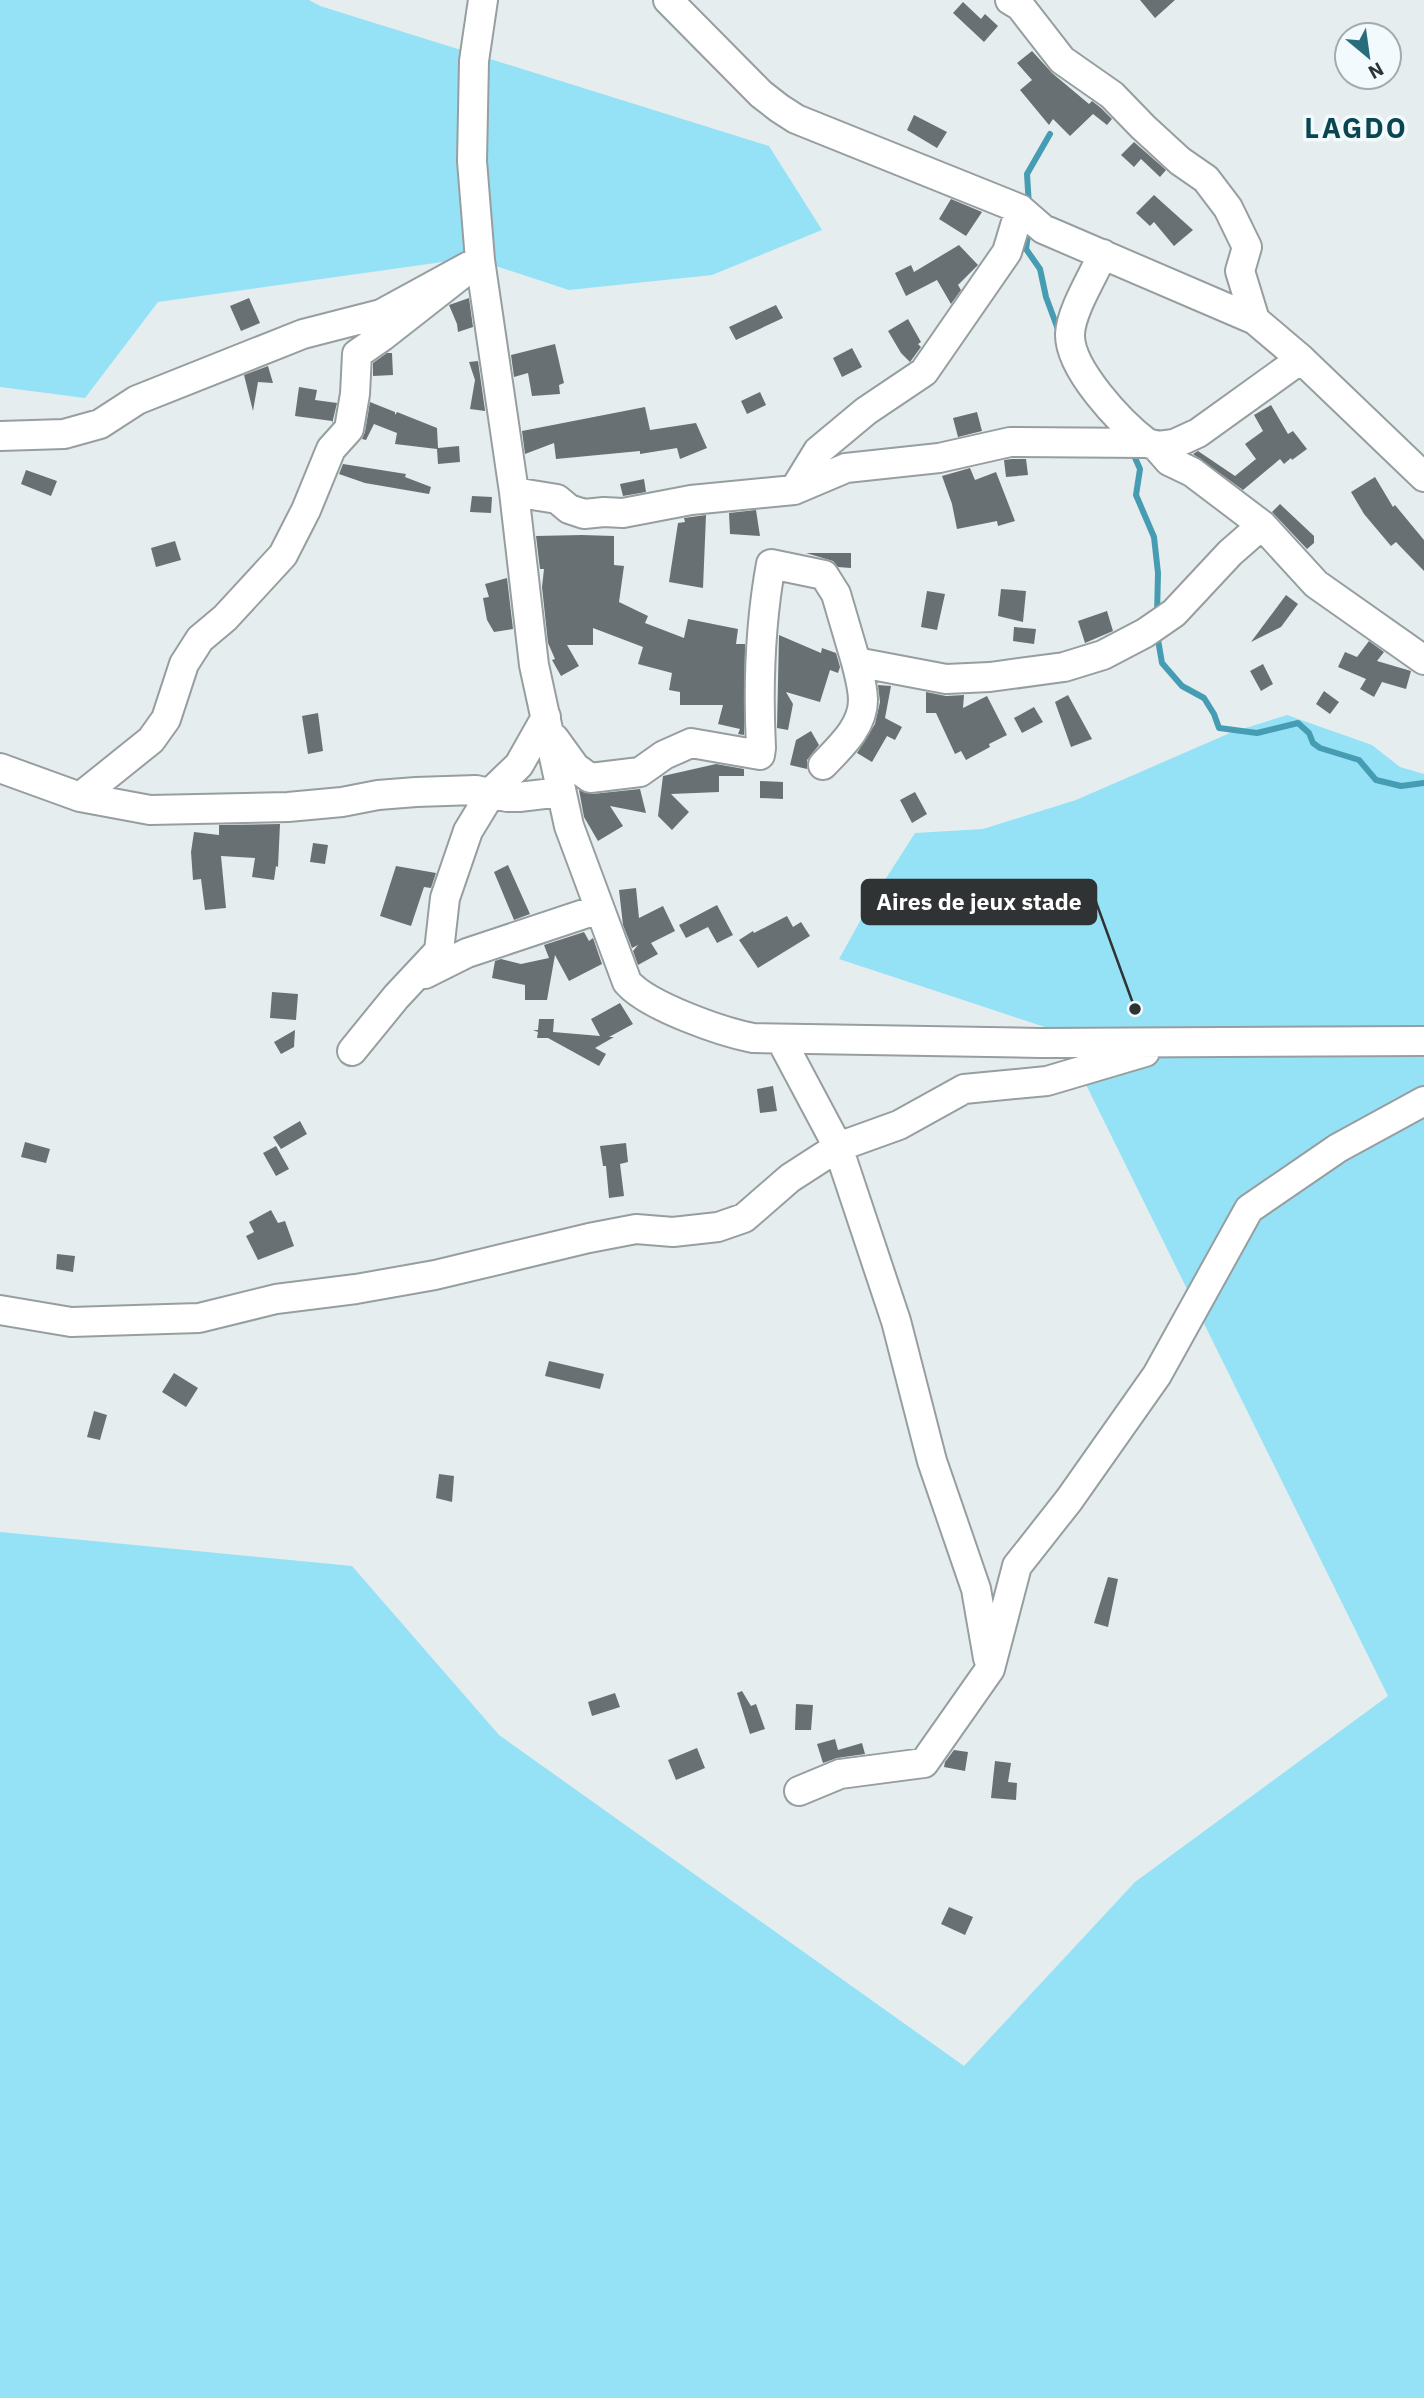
<svg xmlns="http://www.w3.org/2000/svg" width="1424" height="2398" viewBox="0 0 1424 2398" font-family="'IBM Plex Sans',sans-serif">
<style>
.green{fill:#95e2f7}
.lines{fill:none;stroke-linecap:round;stroke-linejoin:round}
.stream{stroke:#469cb2;stroke-width:6}
.building{fill:#697073}
.minor-casing{stroke:#969ea0;stroke-width:32}
.minor{stroke:#fff;stroke-width:28}
.labels{text-anchor:middle;dominant-baseline:central;stroke-width:7;stroke-linejoin:round;paint-order:stroke}
.district-label{font-size:28px;font-weight:bold;letter-spacing:2px;fill:#0a4552;stroke:#f2fafd}
.leader{fill:none;stroke:#303334;stroke-width:2.5}
.callout-dot{fill:#303334;stroke:#f2fafd;stroke-width:2.5}
.callout{fill:#303334;stroke:#303334;stroke-width:2.5}
.callout-label{font-size:23px;text-anchor:middle;font-weight:bold;fill:#fff}
</style>
<rect width="100%" height="100%" fill="#e5edef"/>
<!-- green -->
<path class="green" d="M0 0H309L320 6 769 146 822 230 712 275 569 290 471 258 158 302 85 398 0 387Z
M1287 715 1372 745 1400 767 1424 774V2398H0V1532L352 1566 499 1735 964 2066 1135 1882 1388 1696 1060 1032 839 959 869 905 915 833 983 829 1076 800 1230 733Z"/>
<g class="lines">
<!-- stream -->
<path class="stream" d="M1029 206 1027 174 1050 134
M1029 228 1026 249 1040 269 1046 297 1059 332
M1132 451 1140 469 1136 495 1154 537 1158 573 1157 616
M1157 634 1162 663 1182 686 1204 698 1214 714 1219 728 1257 733 1298 723 1309 733 1313 743 1320 748 1359 760 1376 780 1401 786 1424 783"/>
</g>
<!-- building -->
<path class="building" d="M1140 0H1175L1155 18Z
M963 2 981 19 985 14 998 26 984 42 953 13Z
M1032 51 1052 73 1089 104 1092 101 1101 108 1112 119 1107 125 1093 114 1070 136 1053 119 1049 125 1020 90 1032 80 1017 63Z
M914 115 947 132 937 148 907 130Z
M1134 142 1166 170 1160 177 1141 159 1134 167 1121 155Z
M1154 195 1193 230 1174 246 1154 222 1150 226 1136 213Z
M951 199 982 212 966 236 939 219Z
M959 245 978 265 958 285 961 290 951 304 937 280 906 296 895 273 911 265 914 272Z
M249 298 260 323 241 331 230 306Z
M469 298 473 327 458 332 457 324 449 305Z
M776 305 783 318 736 340 729 327Z
M908 319 921 342 918 344 921 347 910 362 901 353 888 331Z
M555 344 564 383 559 385 560 394 532 396 528 373 514 377 511 355Z
M852 348 862 367 842 377 833 358Z
M387 353H392L393 375 373 376V363Z
M478 361 485 410V411L470 409 475 380 469 362Z
M268 366 273 383 258 382 253 411 244 375Z
M299 387 317 390 315 400 337 403 332 424V421L295 416Z
M760 392 766 405 747 414 741 401Z
M370 402 395 412V415L397 412 437 428 438 448 459 446 460 462 438 464 437 449 395 444 397 433 374 424 366 440 362 439 365 432Z
M1271 405 1288 434 1293 431 1307 449 1292 460 1291 458 1284 464 1280 459 1243 490 1193 454 1198 451 1235 476 1256 459 1245 444 1263 431 1254 415Z
M645 407 650 430 696 423 707 448 680 459 677 448 640 454V451L556 459 554 443 525 454 522 431Z
M977 412 982 431 958 437 953 418Z
M1012 459H1026L1028 475 1006 477 1004 460Z
M343 464 406 474 405 477 431 487 429 494 365 483 339 474Z
M970 468 975 480 996 472 1015 521 998 526 997 521 957 529 952 504 942 476Z
M26 470 57 481 51 496 21 484Z
M1375 477 1393 507 1395 505 1424 540V571L1396 542 1391 546 1364 514 1351 492Z
M644 479 646 492 623 496 620 484Z
M472 496 492 497 491 513 470 512Z
M1280 504 1314 536V543L1307 549 1272 512Z
M756 510 760 536 730 534 729 513Z
M706 515 703 588 669 582 678 523 685 522 684 518Z
M582 535 614 536V565L624 566 619 602 648 616 645 623 684 638 688 619 738 629 736 644H745L744 735 738 734 740 729 718 724 723 705H680V692L669 690 672 673 638 664 643 647 593 628V645H567L579 666 561 676 552 660 555 659 548 643 542 587 544 569H540L536 536Z
M175 541 181 560 156 567 151 548Z
M806 553H851V568L838 567 833 561Z
M507 578 513 629 494 632 487 620 483 598 489 597 485 584Z
M1001 589 1026 591 1023 622 998 616Z
M927 591 945 594 937 630 921 627Z
M1286 595 1298 604 1281 627 1251 642Z
M1107 611 1113 631 1085 643 1078 621Z
M1014 627 1036 629 1034 644 1013 641Z
M779 635 821 653 822 648 836 653 840 667 838 673 830 670 820 702 786 692 793 704 788 730 777 728Z
M1369 641 1384 652 1377 661 1411 671 1406 689 1382 682 1374 697 1360 689 1366 679 1338 667 1345 652 1357 657Z
M1263 664 1273 684 1261 691 1250 671Z
M878 685 891 686 885 718 902 727 895 740 887 736 872 762 857 753 875 724 880 702Z
M1324 691 1339 702 1330 714 1316 704Z
M926 692 946 696 964 695 963 708 987 696 1007 735 989 744 990 747 966 760 961 751 955 754 936 713H926Z
M1068 695 1092 739 1071 747 1055 702Z
M1034 707 1043 722 1022 733 1014 718Z
M318 713 323 751 308 754 302 716Z
M811 731 819 745 807 760V769L790 765 796 740Z
M716 764 744 769V776H719V792L671 794 689 812 672 830 658 816 663 776Z
M760 781 783 782V799L760 798Z
M640 789 646 813 610 806 623 826 598 841 584 817 579 790 592 794Z
M915 792 927 814 912 823 900 800Z
M280 824 278 867 276 866 274 880 252 877 255 858 221 856 226 908 205 910 201 879 193 880 191 852 194 832 219 835V825Z
M313 843 328 845 325 864 310 862Z
M508 865 530 914 514 920 494 872Z
M396 866 436 873 431 888 424 887 411 926 380 916Z
M636 888 639 918 663 906 675 931 651 943 658 954 638 965 633 951 638 945 632 948 623 925 619 890Z
M717 905 733 935 717 943 708 927 686 938 679 925Z
M787 916 793 927 801 922 810 936 758 968 739 940 753 931 754 933Z
M584 932 589 941 593 938 602 964 569 981 555 955 547 1000H525V985L492 978 495 961 501 959 521 964 549 958 544 945Z
M272 992 298 994 296 1020 270 1018Z
M620 1003 633 1024 609 1037H614L595 1048 606 1054 599 1066 548 1038H537L538 1032 533 1030H538L539 1019H554L553 1032 600 1036 591 1019Z
M295 1030 294 1047 281 1054 274 1042Z
M773 1086 777 1111 760 1113 757 1089Z
M300 1121 307 1134 281 1149 273 1137Z
M25 1142 50 1149 46 1163 21 1157Z
M626 1143 628 1162 620 1164 624 1196 609 1198 606 1166H603L600 1146Z
M276 1146 289 1169 276 1176 263 1153Z
M271 1210 278 1223 285 1221 294 1246 258 1260 246 1236 254 1232 249 1222Z
M57 1254 75 1256 73 1272 56 1269Z
M549 1361 604 1374 600 1389 545 1376Z
M174 1373 198 1388 186 1407 162 1392Z
M94 1411 107 1415 100 1440 87 1437Z
M439 1474 454 1476 452 1502 436 1498Z
M1108 1577 1118 1579 1108 1627 1094 1623Z
M742 1691 751 1706 756 1704 765 1729 750 1734 737 1693Z
M615 1693 620 1707 592 1716 588 1702Z
M796 1704 813 1705 811 1730H795Z
M835 1739 838 1750 862 1743 865 1754 837 1758 823 1763 817 1744Z
M697 1748 705 1768 676 1780 668 1760Z
M954 1750 968 1752 965 1771 944 1767 945 1762Z
M995 1761 1011 1763 1008 1782 1017 1783 1016 1800 991 1798Z
M949 1907 973 1917 965 1935 941 1924Z"/>
<g class="lines">
<!-- minor casing -->
<g class="minor-casing">
<path id="minor" d="M483 0 474 61 472 161 480 260 514 492 534 665 569 826 627 982C647 1006 722 1032 753 1038L1040 1043 1424 1041
M668 0 761 94 779 108 796 119 1020 209 1043 229 1255 320 1301 359 1424 477
M1010 0 1020 6 1062 60 1112 95 1143 127 1180 161 1206 179 1228 208 1247 247 1240 271 1255 320
M1103 254C1093 276 1071 311 1070 334 1069 369 1121 423 1147 443
M0 436 64 434 100 424 137 400 303 334 381 314 480 260 383 336 357 354 355 394 349 429 331 449 306 510 283 555 225 618 200 639 184 664 166 719 151 740 80 797
M1155 445 1169 461 1192 472 1262 525 1316 584 1424 660
M794 490 818 451 866 411 924 372 1007 252 1020 209
M514 492 557 499 569 509 584 514 604 512 623 513 691 500 794 490 846 468 939 458 1010 442 1147 443 1158 446 1174 444 1198 433 1301 359
M554 738 575 767 590 778 640 772 664 755 691 743 760 755 761 748C758 687 760 624 771 564L824 575 836 594 856 662 946 679 990 677 1064 667 1103 655 1145 633 1174 613 1230 553 1262 525
M823 765C840 747 863 727 863 700 863 688 859 674 856 662
M0 768 80 797 150 810 288 807 342 802 378 795 416 792 476 790 507 797H519L561 792
M425 974 467 953 599 909
M781 1040 838 1147 896 1321 932 1461 976 1589 988 1658
M352 1051 396 997 439 951 445 898 468 831 493 790 519 765 546 717
M0 1310 71 1322 199 1318 276 1299 356 1289 435 1275 589 1238 636 1229 673 1232 718 1227 744 1218 790 1178 838 1147 899 1125 964 1089 1047 1081 1145 1052
M799 1791 840 1774 924 1763 990 1669 1017 1566 1069 1500 1157 1375 1249 1209 1338 1148 1424 1101"/>
</g>
<!-- minor -->
<use href="#minor" class="minor"/>
</g>
<g class="labels">
<!-- district labels -->
<g class="district-label">
<text x="1356" y="127">LAGDO</text>
</g>
</g>
<!-- callouts -->
<path class="leader" d="M1135 1009L1096 902"/>
<circle class="callout-dot" cx="1135" cy="1009" r="7"/>
<rect class="callout" x="862" y="880" width="234" height="44" rx="7"/>
<g class="callout-label">
<text x="979" y="910">Aires de jeux stade</text>
</g>
<!-- north arrow -->
<g transform="translate(1368 56) rotate(151)"><circle r="33" fill="#f2fafd" stroke="#a4aaad" stroke-width="2"/>
<path d="M0-5L12 26L0 18L-12 26Z" fill="#296d7d"/>
<text y="-10" font-size="19" font-weight="bold" text-anchor="middle" fill="#303334">N</text>
</g>
</svg>
